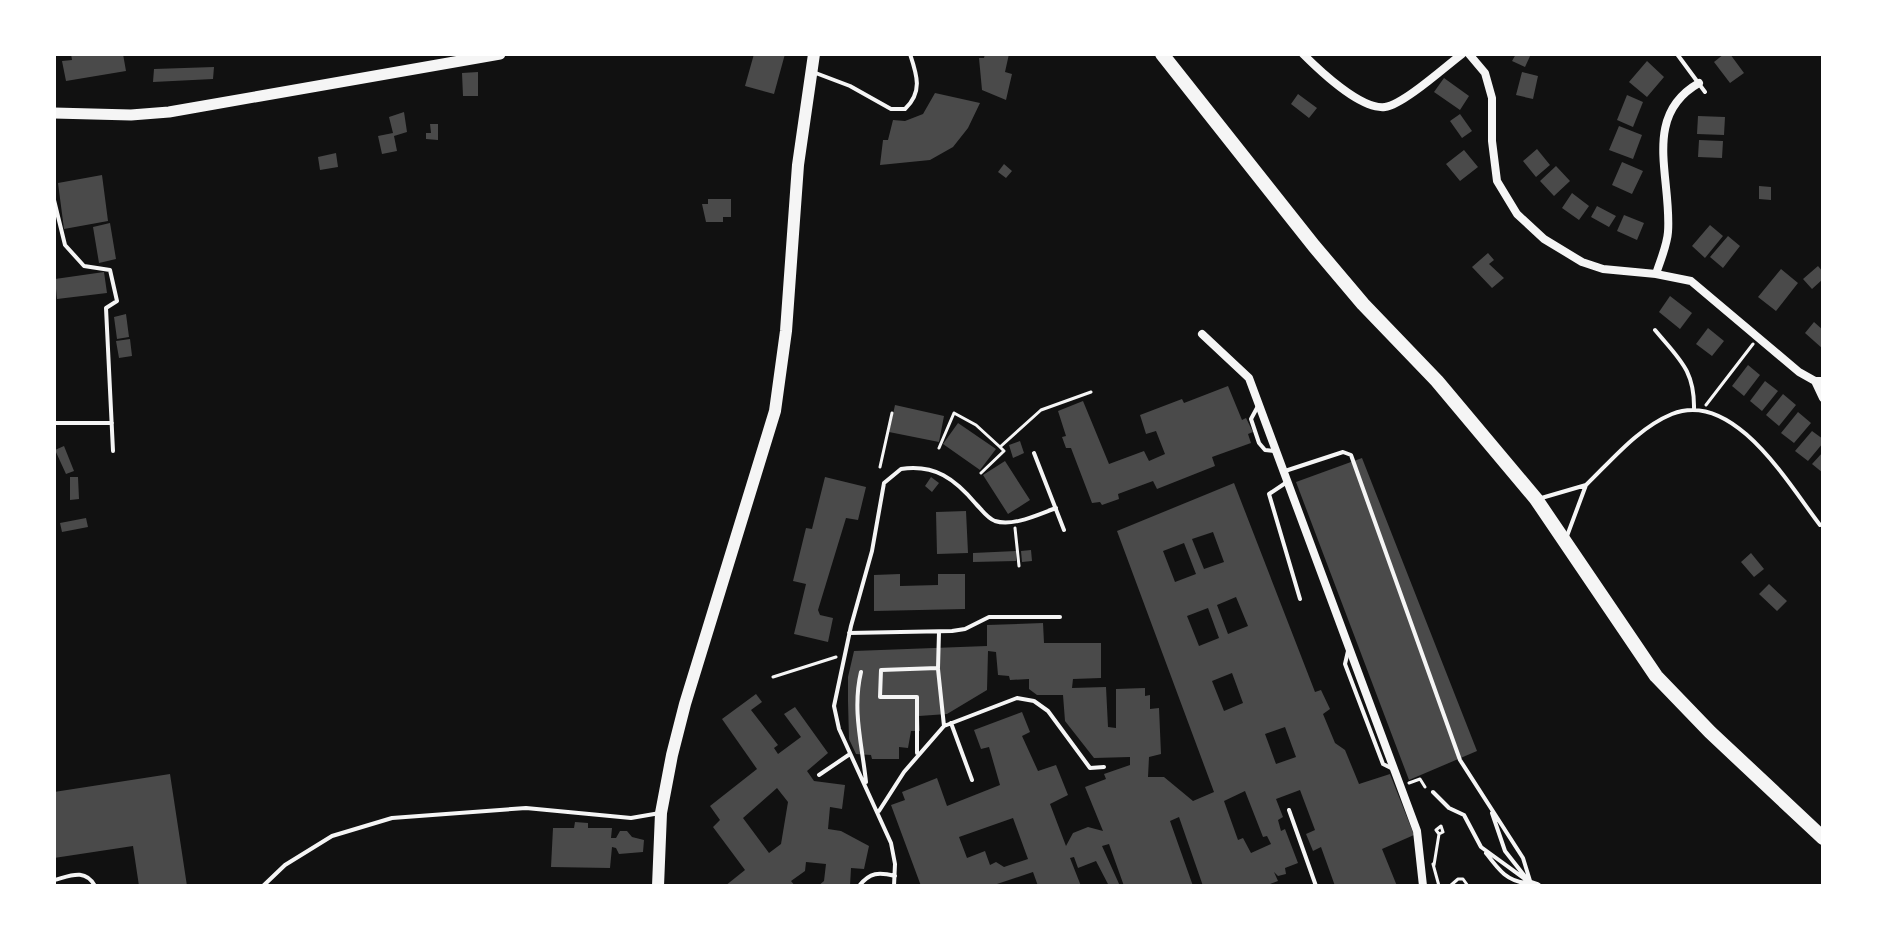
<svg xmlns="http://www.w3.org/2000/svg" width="1877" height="940" viewBox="0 0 1877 940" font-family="Karla,sans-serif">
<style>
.building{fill:#4a4a4a;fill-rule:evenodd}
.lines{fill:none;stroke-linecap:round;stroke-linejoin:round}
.path{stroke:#f5f5f5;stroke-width:3}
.service{stroke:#f5f5f5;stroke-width:4}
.minor{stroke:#f5f5f5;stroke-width:8}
.tertiary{stroke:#f5f5f5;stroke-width:11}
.secondary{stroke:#f5f5f5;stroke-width:12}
.primary{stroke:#f5f5f5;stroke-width:14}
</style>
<rect width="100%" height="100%" fill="#111"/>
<!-- building -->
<path class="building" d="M71 54H123L126 71 66 81 62 61 72 60Z
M754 54H785L774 94 745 86Z
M985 54H1009L1005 72 1012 74 1006 100 982 90 979 58H984Z
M1516 54H1531L1525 67 1512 61Z
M1724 54H1730L1744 73 1730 83 1714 62Z
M1647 61 1664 77 1647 97 1629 82Z
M214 67 213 79 153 82 154 69Z
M478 72V96H463L462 73Z
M1522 72 1538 76 1533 99 1516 95Z
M1444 78 1469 96 1460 110 1434 92Z
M935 93 980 103 968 128 953 147 930 160 880 165 883 140H888L893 120 905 121 923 114Z
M1298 94 1317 108 1309 118 1291 104Z
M1627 95 1643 102 1633 127 1617 120Z
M404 112 407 132 394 136 397 151 382 154 378 136 393 133 389 117Z
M1460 114 1472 131 1462 138 1450 121Z
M1698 116 1725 117 1724 135 1697 134Z
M430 124H438V140L426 139V133H431Z
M1619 126 1642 135 1633 159 1609 150Z
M1699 140 1723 141 1722 158 1698 157Z
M1537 149 1550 165 1536 177 1523 161Z
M1464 150 1478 167 1460 181 1446 164Z
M336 153 338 167 320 170 318 157Z
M1622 162 1643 171 1632 194 1612 185Z
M1004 164 1012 171 1006 178 998 172Z
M1556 166 1570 181 1554 196 1540 181Z
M102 175 108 221 64 229 58 183Z
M1759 186 1771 187V200L1759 199Z
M1572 193 1589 206 1579 220 1562 208Z
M708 199H731V217H723V222H706L702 204H708Z
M1597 206 1616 216 1609 227 1591 217Z
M1624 215 1644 223 1637 240 1617 231Z
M110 223 116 259 99 263 93 227Z
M1710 225 1723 236 1705 258 1692 246Z
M1728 236 1740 246 1723 268 1710 257Z
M1488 253 1494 260 1489 264 1504 278 1492 288 1472 267Z
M1818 266 1823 272V279L1812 289 1803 279Z
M1781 269 1798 283 1776 311 1758 297Z
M104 272 107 293 57 299 55 279Z
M1670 296 1692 313 1680 329 1659 312Z
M126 314 129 337 117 339 114 317Z
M1814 322 1823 330V349L1805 333Z
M1708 328 1724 341 1712 356 1696 344Z
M130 339 132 356 119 358 116 341Z
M1748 365 1760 375 1744 396 1732 386Z
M1765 381 1778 391 1762 411 1750 401Z
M1228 386 1242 420 1246 418 1253 432 1248 434 1251 443 1212 457 1215 466 1157 489 1153 481 1118 494 1119 499 1102 505 1100 502 1092 503 1071 448H1066L1062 437 1066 436 1058 411 1083 401 1109 464 1144 451 1149 461 1165 454 1156 431 1146 434 1140 415 1182 399 1184 403Z
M1783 394 1796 405 1779 426 1766 415Z
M895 405 944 416 939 442 889 432Z
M1798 412 1811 423 1794 443 1781 433Z
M958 423 996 449 980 470 943 444Z
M1812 431 1823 439V443L1808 461 1795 451Z
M1020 441 1024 453 1013 458 1009 445Z
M64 446 74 471 66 474 55 450Z
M1823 452V473L1812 464Z
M1362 458 1477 751 1409 780 1296 482Z
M1005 461 1030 500 1008 514 983 475Z
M70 477H78L79 499 70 500Z
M825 477 866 487 858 520 846 518 818 610 820 615 833 618 828 642 794 634 806 584 793 581 806 528 812 529Z
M931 477 939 483 932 492 925 486Z
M1234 483 1315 692 1321 690 1330 709 1323 714 1335 743 1345 750 1359 784 1390 774 1414 835 1382 849 1397 886H1335L1321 847 1313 851 1306 834 1315 830 1300 790 1276 799 1283 817 1278 820 1281 831 1285 829 1298 863 1285 868 1286 874 1278 876 1274 872 1278 881 1265 886H1203L1179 817 1170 821 1193 886H1124L1109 844 1102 846 1120 886H1109L1096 861 1078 868 1074 857 1070 858 1081 886H1038L1033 872 991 886H921L891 805 905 800 902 792 937 778 947 806 1000 785 989 747 981 749 974 730 1022 712 1030 732 1022 736 1038 771 1056 765 1068 795 1050 804 1066 846 1073 833 1088 827 1103 831 1085 787 1106 779 1104 774 1130 765V757L1094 758 1065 721 1063 695H1037L1029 689V679L1010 680 1009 676 998 675 996 652 988 651 987 690 947 714 919 716 920 731H911L908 748 899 747V759H872L871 755 856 754 849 739 848 701V677L854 651 987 646V625L1043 623 1044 643H1101V678L1073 679 1072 688 1106 687 1108 727 1116 728V689L1145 688V696L1150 695V709L1159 708 1161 754 1149 757 1148 777H1164L1193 801 1214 792 1117 531ZM1213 532 1224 562 1204 569 1192 539ZM1184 543 1196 574 1175 582 1163 551ZM1236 597 1248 626 1228 634 1217 605ZM1208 608 1219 638 1199 646 1187 616ZM1232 673 1243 703 1224 711 1212 681ZM1285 727 1296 757 1276 764 1265 734ZM1245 791 1263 837 1267 836 1271 844 1251 853 1243 838 1238 840 1224 801ZM1013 818 1028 859 1004 867 996 862 990 865 985 851 967 858 959 837Z
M966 511 968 553 937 554 936 512Z
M86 518 88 527 62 532 60 523Z
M1031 550 1032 561 1022 562 1021 551Z
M1016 551V561L973 562V553Z
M1751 553 1764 569 1754 577 1741 562Z
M900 574V586L938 585V574H965V609L874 611V575Z
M1769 584 1787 601 1777 611 1759 594Z
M756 694 762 702 751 710 778 745 774 748 778 754 801 737 784 714 795 707 828 753 807 771 814 781 845 785 842 809 830 807 828 829 841 831 869 846 864 869 851 868 850 886H818L824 881 826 864 806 862 805 871 791 881 795 886H725L745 870 713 827 720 820 710 806 757 769 722 719ZM777 788 788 802 781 844 769 853 743 818Z
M170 774 187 886H139L133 846 54 858V792Z
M575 822 588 823V828H612L611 838H616L620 831H627L632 837 644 840 643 852 619 854 616 848 612 847 610 868 551 867 553 828H574Z"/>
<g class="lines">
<!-- path -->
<path class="path" d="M1706 405 1753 344
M939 448 954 413 976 425 1000 447
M880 467 892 413
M981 473 1004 451 1000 447 1041 410 1091 392
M1015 528 1019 566
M773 677 836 657
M1409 783 1420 779 1425 787
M1433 864 1439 886
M1434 865 1439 834 1436 830 1441 826 1443 832 1439 834
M1450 886 1458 879H1463L1468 886"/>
<!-- service -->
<path class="service" d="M1677 54 1705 92
M813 72 850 86 891 109H905C923 92 917 75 910 54
M54 200 65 245 84 266 110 270 117 301 106 308 113 451
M1655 330C1679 359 1695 370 1694 410
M54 358V387
M1258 406 1251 419 1259 443 1265 450 1274 451
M54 423H112
M1034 453 1064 530
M1285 471 1343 452 1351 455 1460 760 1523 858 1531 884
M1287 482 1269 494 1300 599
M1586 485C1612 460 1638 428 1672 414 1734 389 1789 485 1820 525
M1538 499 1586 485 1567 536
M849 633 952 631 965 629 989 617H1060
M1348 651 1345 664 1383 764 1393 769
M938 669 944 726
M861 672C852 710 862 744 866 782
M951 723 972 780
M917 753V697H880L881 670 938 668 939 632
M819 775 850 754
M1433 792 1449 808 1464 815 1481 847 1529 882
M1289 810 1316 886
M879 811 904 772 944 726 1017 698 1034 701 1048 711 1090 768 1104 767
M1492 813 1505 851 1527 879
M1486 853C1498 869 1507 882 1528 883
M54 880C70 876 85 868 95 886
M263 886 285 865 332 836 392 818 526 808 631 818 660 813
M859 886C870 872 879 872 895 876
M894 886 895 864 891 843 839 729 834 706 851 626 872 551 884 483 901 469C935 464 955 479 976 504 982 510 987 518 995 521 1013 527 1039 514 1056 508"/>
<!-- minor -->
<path class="minor" d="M1303 54C1319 70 1361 110 1385 107 1403 105 1446 66 1462 54
M1469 54 1485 73 1492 98V141L1497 181 1517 214 1544 239 1582 262 1603 269 1656 274 1691 281 1799 372 1815 381H1823
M1656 274C1660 261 1667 246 1668 232 1672 178 1641 116 1699 83
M1202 334 1249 378 1417 831 1423 886
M1815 381 1823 398
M1531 884 1537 886"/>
<!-- tertiary -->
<path class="tertiary" d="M54 113 131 115 169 112 500 54"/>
<!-- secondary -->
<path class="secondary" d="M658 886 661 813 672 755 685 704 775 411 786 331 798 165 814 54"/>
<!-- primary -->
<path class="primary" d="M1162 54 1314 246 1363 304 1437 381 1536 499 1656 676 1710 732 1823 838"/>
</g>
<!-- border -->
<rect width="1877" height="940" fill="none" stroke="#ffffff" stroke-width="112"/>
</svg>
